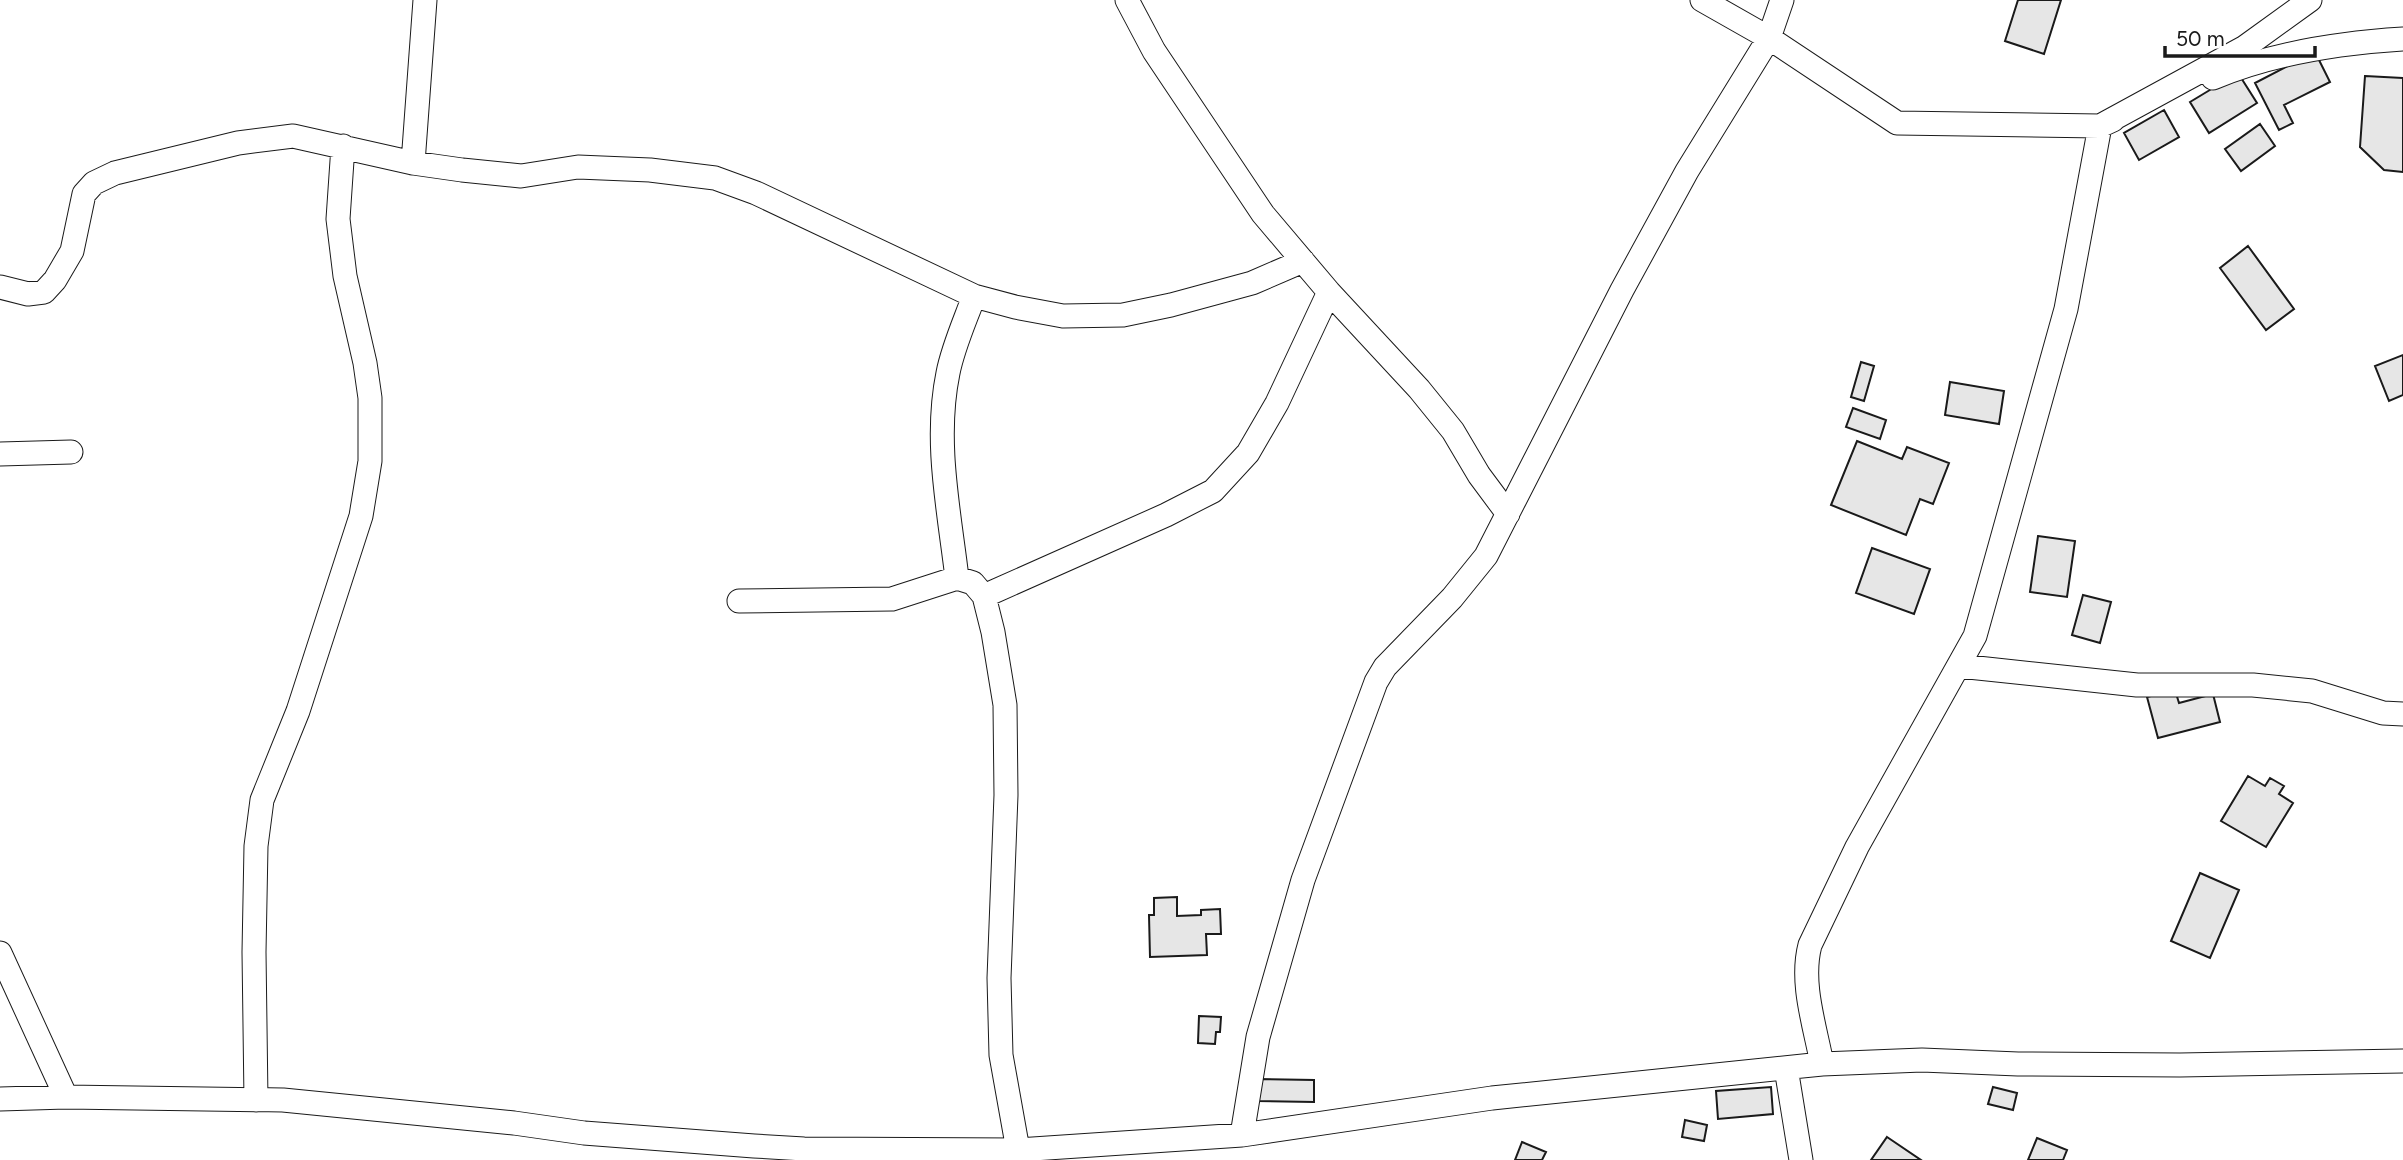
<svg xmlns="http://www.w3.org/2000/svg" width="2403" height="1160" viewBox="0 0 2403 1160" font-family="Figtree,sans-serif">
<style>
.building{fill:#e6e6e6;stroke:#1a1a1a;stroke-width:2}
.lines{fill:none;stroke-linecap:round;stroke-linejoin:round}
.minor-casing{stroke:#1a1a1a;stroke-width:25}
.minor{stroke:#fff;stroke-width:23}
</style>
<rect width="100%" height="100%" fill="#fff"/>
<!-- building -->
<path class="building" d="M2018 0H2061L2044 54 2005 41Z
M2315 52 2330 82 2284 105 2293 123 2279 130 2255 83Z
M2238 73 2257 103 2209 133 2190 102Z
M2365 76 2403 78V172L2384 170 2360 147Z
M2164 110 2179 137 2139 160 2124 133Z
M2260 124 2275 146 2241 171 2225 149Z
M2248 246 2294 309 2266 330 2220 268Z
M2403 355V395L2389 401 2375 366Z
M1861 362 1874 366 1864 401 1851 397Z
M1950 382 2004 391 1999 424 1945 415Z
M1853 408 1886 420 1880 439 1846 427Z
M1857 441 1902 459 1907 447 1949 463 1933 504 1920 499 1906 535 1831 505Z
M2038 536 2075 541 2067 597 2030 592Z
M1872 548 1930 569 1914 614 1856 593Z
M2083 595 2111 602 2100 643 2072 635Z
M2175 690 2179 703 2213 694 2220 722 2158 738 2147 697Z
M2248 776 2265 786 2270 778 2284 786 2279 794 2293 803 2266 847 2221 821Z
M2200 873 2239 890 2210 958 2171 941Z
M1177 897V916L1201 915V910L1220 909 1221 934H1206L1207 955 1150 957 1149 915H1154V898Z
M1199 1016 1221 1017 1220 1032H1216L1215 1044 1198 1043Z
M1257 1079 1314 1080V1102L1257 1101Z
M1771 1087 1773 1114 1718 1119 1716 1091Z
M1993 1087 2017 1093 2013 1110 1988 1104Z
M1685 1120 1707 1125 1704 1141 1682 1137Z
M1887 1137 1921 1160H1871Z
M2037 1138 2067 1150 2063 1160H2028Z
M1522 1142 1546 1152 1542 1160H1515Z"/>
<g class="lines">
<!-- minor casing -->
<g class="minor-casing">
<path id="minor" d="M1127 0 1154 51 1263 214 1329 292 1419 389 1453 431 1479 475 1508 514
M1702 0 1769 38 1897 123 2100 126 2113 120
M2213 78C2272 53 2339 43 2403 39
M413 163 425 0
M0 287 28 294 44 292 55 280 72 251 84 194 94 183 115 173 238 143 293 136 413 163 462 170 521 176 578 167 650 170 715 178 756 193 974 296 1015 307 1063 316 1123 315 1171 305 1252 283 1303 261
M0 454 71 452
M957 578C949 510 934 441 948 373 953 347 965 321 974 296
M984 596 1166 515 1213 491 1248 453 1277 403 1329 292
M739 601 892 599 957 578 973 583 984 596 993 632 1005 705 1006 795 999 978 1001 1055 1018 1150
M1959 666 2137 685H2253L2312 691 2383 713 2403 714
M0 953 66 1097
M1822 1064C1815 1026 1800 983 1810 945L1857 847 1975 636 2066 309 2100 126 2245 47 2310 0
M1786 1068 1801 1160
M0 1099 66 1097 283 1100 514 1123 584 1133 754 1146 804 1149 1018 1150 1242 1135 1492 1098 1822 1064 1922 1060 2018 1064 2180 1065 2403 1061
M256 1100 254 952 256 846 262 800 298 711 361 516 370 461V398L365 363 345 276 338 219 343 146
M1242 1135 1258 1037 1303 880 1376 682 1385 667 1452 598 1486 556 1622 290 1687 171 1769 38 1782 0"/>
</g>
<!-- minor -->
<use href="#minor" class="minor"/>
</g>
<!-- scale -->
<path d="M2165 46v10h150v-10" fill="none" stroke="#1a1a1a" stroke-width="3.5"/>
<text x="2176" y="46" font-size="21" fill="#1a1a1a" stroke="#ffffff" stroke-width="5" paint-order="stroke">50 m</text>
</svg>
